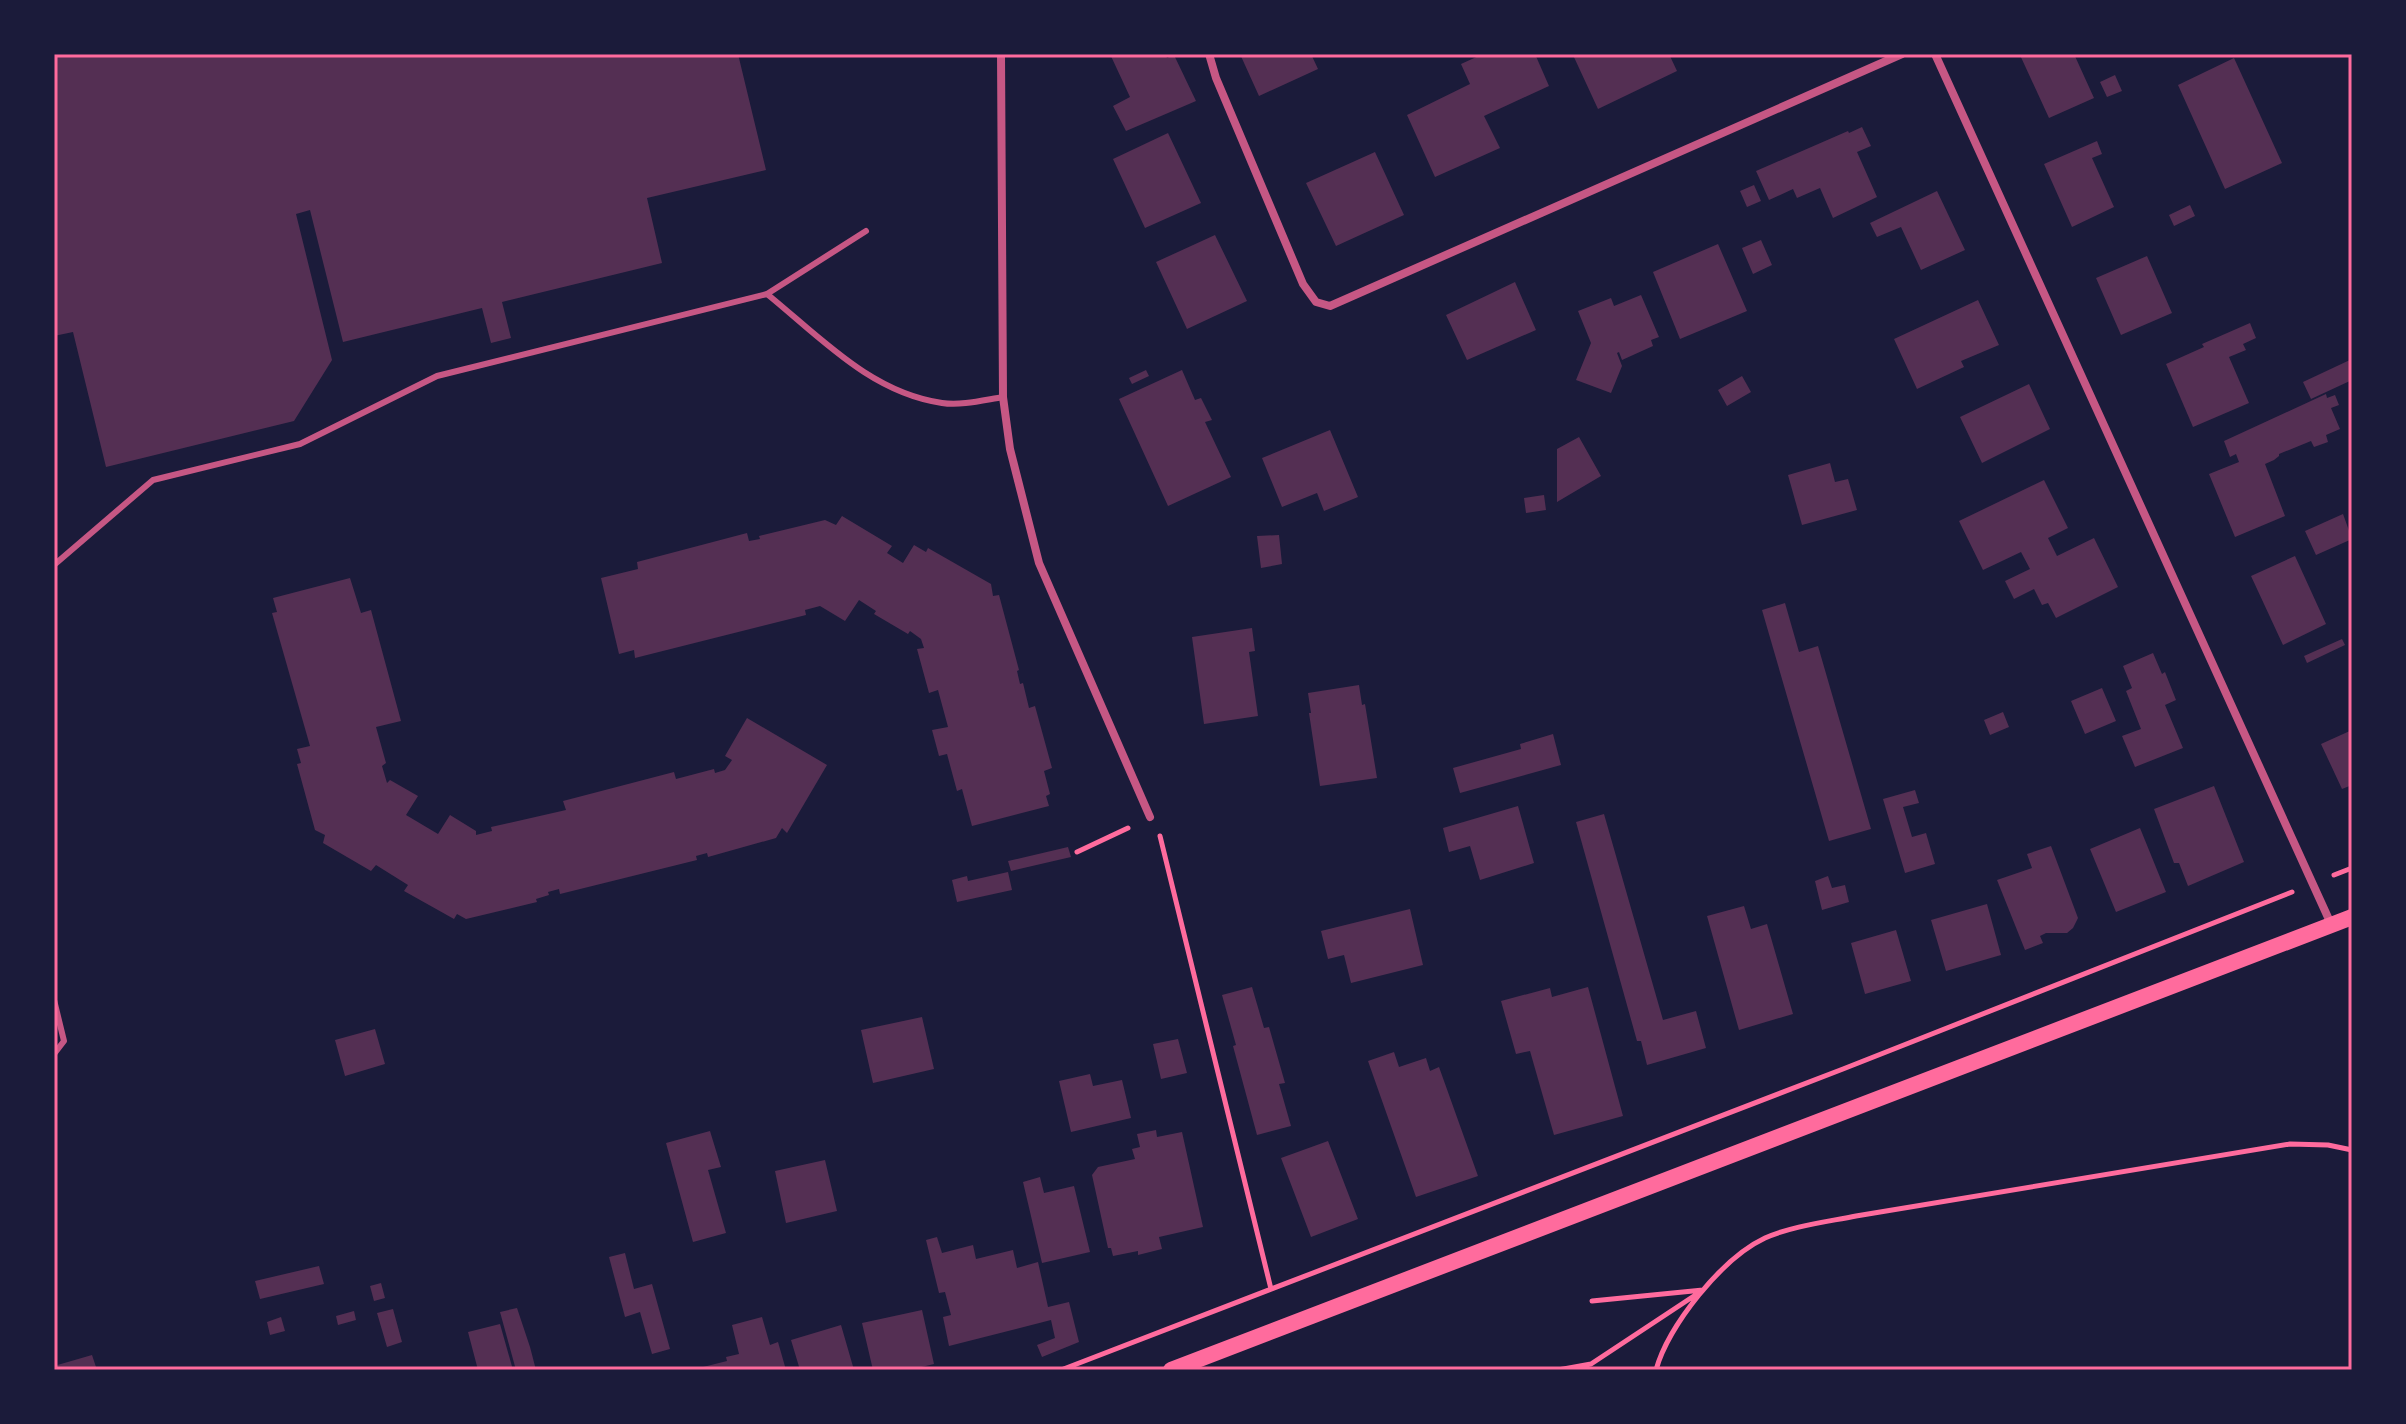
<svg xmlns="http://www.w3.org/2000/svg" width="2406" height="1424" viewBox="0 0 2406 1424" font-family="Lato,sans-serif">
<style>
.building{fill:#542f53}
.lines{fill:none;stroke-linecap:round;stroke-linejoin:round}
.path{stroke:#ff6b9d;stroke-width:5}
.service{stroke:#c65784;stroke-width:6}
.minor{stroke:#c65784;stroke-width:8}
.secondary{stroke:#ff6b9d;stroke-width:16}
.neatline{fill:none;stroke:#ff6b9d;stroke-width:3}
</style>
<rect width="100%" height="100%" fill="#1b1b3a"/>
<!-- building -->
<path class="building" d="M54 54H738L766 170 647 198 662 263 502 302 511 338 491 343 482 308 343 342 310 210 296 214 332 360 294 421 106 467 73 332 54 336Z
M1110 54H1165L1167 58 1174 55 1196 101 1126 131 1113 106 1130 97Z
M1240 54H1311L1318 69 1259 96Z
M1483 54H1535L1549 86 1484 116 1500 148 1435 177 1407 115 1470 84 1461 64Z
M1576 54H1669L1677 71 1598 109 1573 55Z
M2024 54H2074L2094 98 2049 118 2020 55Z
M2234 58 2282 163 2225 189 2178 85Z
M2115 75 2122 91 2107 97 2100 82Z
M1862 127 1871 146 1857 152 1877 197 1833 218 1820 188 1797 198 1793 189 1769 200 1756 171 1848 131 1849 133Z
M1168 133 1201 203 1145 228 1113 159Z
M2097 141 2102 154 2092 158 2114 207 2072 227 2044 164Z
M1375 152 1404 215 1336 246 1306 183Z
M1754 185 1761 201 1747 207 1740 191Z
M1937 191 1965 250 1921 270 1901 227 1877 237 1870 223Z
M2190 205 2195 216 2174 226 2169 215Z
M1215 235 1247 301 1187 329 1156 262Z
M1761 240 1772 265 1753 274 1742 248Z
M1718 244 1747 311 1680 339 1653 272Z
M2147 256 2172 313 2121 335 2096 278Z
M1515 282 1536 330 1467 360 1446 315Z
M1641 295 1659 337 1651 340 1653 346 1622 360 1619 352 1617 353 1622 366 1611 393 1576 380 1591 343 1578 311 1611 298 1614 306Z
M1978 300 1999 345 1961 361 1964 367 1917 389 1894 339Z
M2250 323 2256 338 2243 344 2246 350 2229 357 2249 403 2193 427 2166 364 2204 347 2202 344Z
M2352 359V380L2311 399 2303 382Z
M1146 370 1149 376 1132 384 1129 378Z
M1182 370 1195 400 1201 398 1212 420 1205 422 1231 477 1168 506 1119 399Z
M1742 376 1751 392 1727 406 1718 390Z
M2029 384 2050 429 1982 463 1960 417Z
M2326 394 2327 398 2335 395 2339 405 2331 408 2340 429 2326 435 2328 442 2314 447 2311 441 2279 454V456L2274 460 2265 464 2285 516 2235 537 2209 474 2239 462 2236 454 2230 457 2224 441Z
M1330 430 1358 497 1324 511 1317 493 1282 507 1262 458Z
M1579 437 1601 476 1557 502V449Z
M1830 463 1835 482 1848 479 1857 510 1802 525 1788 475Z
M2044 480 2068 528 2048 538 2057 556 2094 538 2118 587 2056 618 2048 603 2042 605 2034 589 2014 599 2005 581 2030 569 2021 552 1983 570 1959 521Z
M1544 495 1546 510 1526 513 1524 498Z
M2343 514 2352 539 2316 555 2305 531Z
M842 516 892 546 887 553 903 563 914 545 926 552 928 548 991 584 993 596 999 595 1019 670 1017 671 1020 684 1023 683 1029 708 1035 706 1052 768 1044 771 1050 794 1046 796 1049 806 972 826 962 789 957 791 947 754 939 756 932 730 948 727 938 690 929 693 917 649 924 648 921 639 910 631 908 634 874 614 876 611 859 600 845 621 820 606 805 610 806 615 635 658 634 650 619 654 601 578 638 569 637 562 747 533 749 541 760 539 759 536 825 520 836 525Z
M1279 535 1282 564 1261 568 1257 536Z
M2295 556 2326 624 2283 645 2251 576Z
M350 578 361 613 371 610 401 721 376 727 386 763 382 766 387 783 390 780 418 796 406 815 438 834 450 815 476 831V835L492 831 491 827 566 810 563 801 674 772 676 779 714 769 715 773 725 770 732 760 725 756 747 718 827 765 787 833 782 828 776 838 708 857 707 853 696 856 697 860 560 894 559 889 548 892 549 895 536 899 537 902 466 919 457 914 454 919 404 891 408 885 376 865 371 871 323 843 325 835 315 830 297 764 301 763 297 749 310 746 272 613 277 612 273 598Z
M1785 603 1799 652 1818 646 1871 829 1829 841 1762 610Z
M1252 628 1255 651 1249 652 1258 716 1204 724 1192 637Z
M2342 639 2345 645 2307 663 2304 656Z
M2153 653 2162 674 2165 672 2176 700 2165 705 2183 748 2135 767 2122 736 2141 729 2126 691 2132 688 2123 666Z
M1359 685 1362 705 1365 704 1377 778 1320 786 1309 713H1311L1308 693Z
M2102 688 2116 721 2085 734 2071 701Z
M2003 712 2009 727 1990 735 1984 720Z
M2352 730V785L2342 789 2321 744Z
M1553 734 1561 765 1460 793 1453 768 1521 749 1520 744Z
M2214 786 2244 862 2188 886 2179 863H2174L2154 809Z
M1915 790 1919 803 1903 807 1912 837 1926 833 1935 864 1905 873 1883 799Z
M1518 806 1534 863 1480 880 1470 846 1449 852 1443 828Z
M1604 814 1663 1020 1696 1011 1706 1048 1647 1065 1641 1041H1637L1576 822Z
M2140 828 2166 892 2116 912 2090 849Z
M2051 846 2078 918 2073 928 2067 933H2046L2040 936 2043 943 2025 950 1997 880 2032 868 2027 854Z
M1068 847 1071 857 1011 871 1008 861Z
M1008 872 1012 890 957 902 952 880 967 876 968 881Z
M1828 876 1832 888 1845 885 1849 902 1822 910 1815 881Z
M1987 904 2001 955 1946 971 1931 920Z
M1744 906 1751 929 1767 924 1793 1014 1739 1030 1707 916Z
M1410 909 1423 965 1351 983 1344 955 1328 959 1321 931Z
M1896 930 1911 981 1865 994 1851 943Z
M1252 987 1264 1028 1269 1027 1285 1083 1279 1084 1291 1126 1257 1135 1233 1046 1236 1045 1222 995Z
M1588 987 1623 1116 1554 1135 1530 1051 1516 1054 1501 1001 1550 988 1552 997Z
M922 1017 934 1069 873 1083 861 1030Z
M375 1029 385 1064 345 1076 335 1040Z
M1178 1039 1187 1073 1161 1079 1153 1044Z
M1394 1052 1399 1067 1426 1058 1430 1071 1439 1067 1478 1176 1416 1197 1368 1061Z
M1090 1074 1093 1086 1122 1080 1131 1118 1071 1132 1059 1081Z
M1156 1130 1157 1137 1182 1132 1203 1227 1159 1237 1162 1249 1138 1255V1251L1113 1256 1111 1248H1108L1092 1175 1098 1167 1135 1159 1132 1149 1140 1147 1137 1134Z
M710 1131 721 1167 708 1170 726 1233 693 1242 666 1143Z
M1328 1141 1358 1219 1311 1237 1281 1158Z
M825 1160 837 1211 786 1223 775 1171Z
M1040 1177 1044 1193 1074 1186 1090 1252 1042 1263 1023 1182Z
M937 1237 942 1253 973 1245 976 1259 1013 1250 1017 1268 1038 1262 1048 1307 1069 1302 1079 1342 1042 1357 1037 1345 1055 1338 1051 1320 949 1346 943 1317 951 1315 945 1292 939 1293 926 1240Z
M625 1253 634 1289 652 1284 670 1349 652 1354 640 1312 625 1317 609 1257Z
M319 1266 324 1284 260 1299 255 1281Z
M381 1283 385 1298 374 1301 370 1286Z
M517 1308 530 1347 536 1370H516L500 1312Z
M393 1309 402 1342 387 1347 377 1313Z
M922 1310 934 1364 909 1370H873L862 1323Z
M354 1311 356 1320 338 1325 336 1316Z
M281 1317 285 1331 270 1335 267 1322Z
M762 1317 770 1345 778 1342 786 1370H691L727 1361 726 1357 739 1354 732 1325Z
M500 1324 513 1370H478L468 1332Z
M841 1325 854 1370H800L791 1340Z
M92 1355 97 1370H54V1366Z"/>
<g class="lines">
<!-- path -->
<path class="path" d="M1160 836 1271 1289
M1077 852 1128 828
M2334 875 2352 868
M1061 1370 1843 1069 2292 892
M1558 1370 1591 1364 1703 1290 1592 1301
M1656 1370C1668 1326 1722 1258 1765 1238 1792 1226 1826 1222 1856 1216L2290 1144 2328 1145 2352 1150"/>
<!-- service -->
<path class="service" d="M767 294C820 337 871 393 942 403 961 406 984 400 1003 397
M54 565 153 480 300 444 437 376 767 294 866 231
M54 1000 64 1041 54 1054
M54 1273V1272"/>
<!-- minor -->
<path class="minor" d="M1001 54 1003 397 1010 449 1039 563 1150 817
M1209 54 1216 78 1303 284 1316 302 1330 306 1902 54
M1935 54 2331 924"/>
<!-- secondary -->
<path class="secondary" d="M1171 1370 2352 917"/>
</g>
<!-- border -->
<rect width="2406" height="1424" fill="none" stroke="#1b1b3a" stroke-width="112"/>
<rect x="56" y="56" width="2294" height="1312" class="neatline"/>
</svg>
